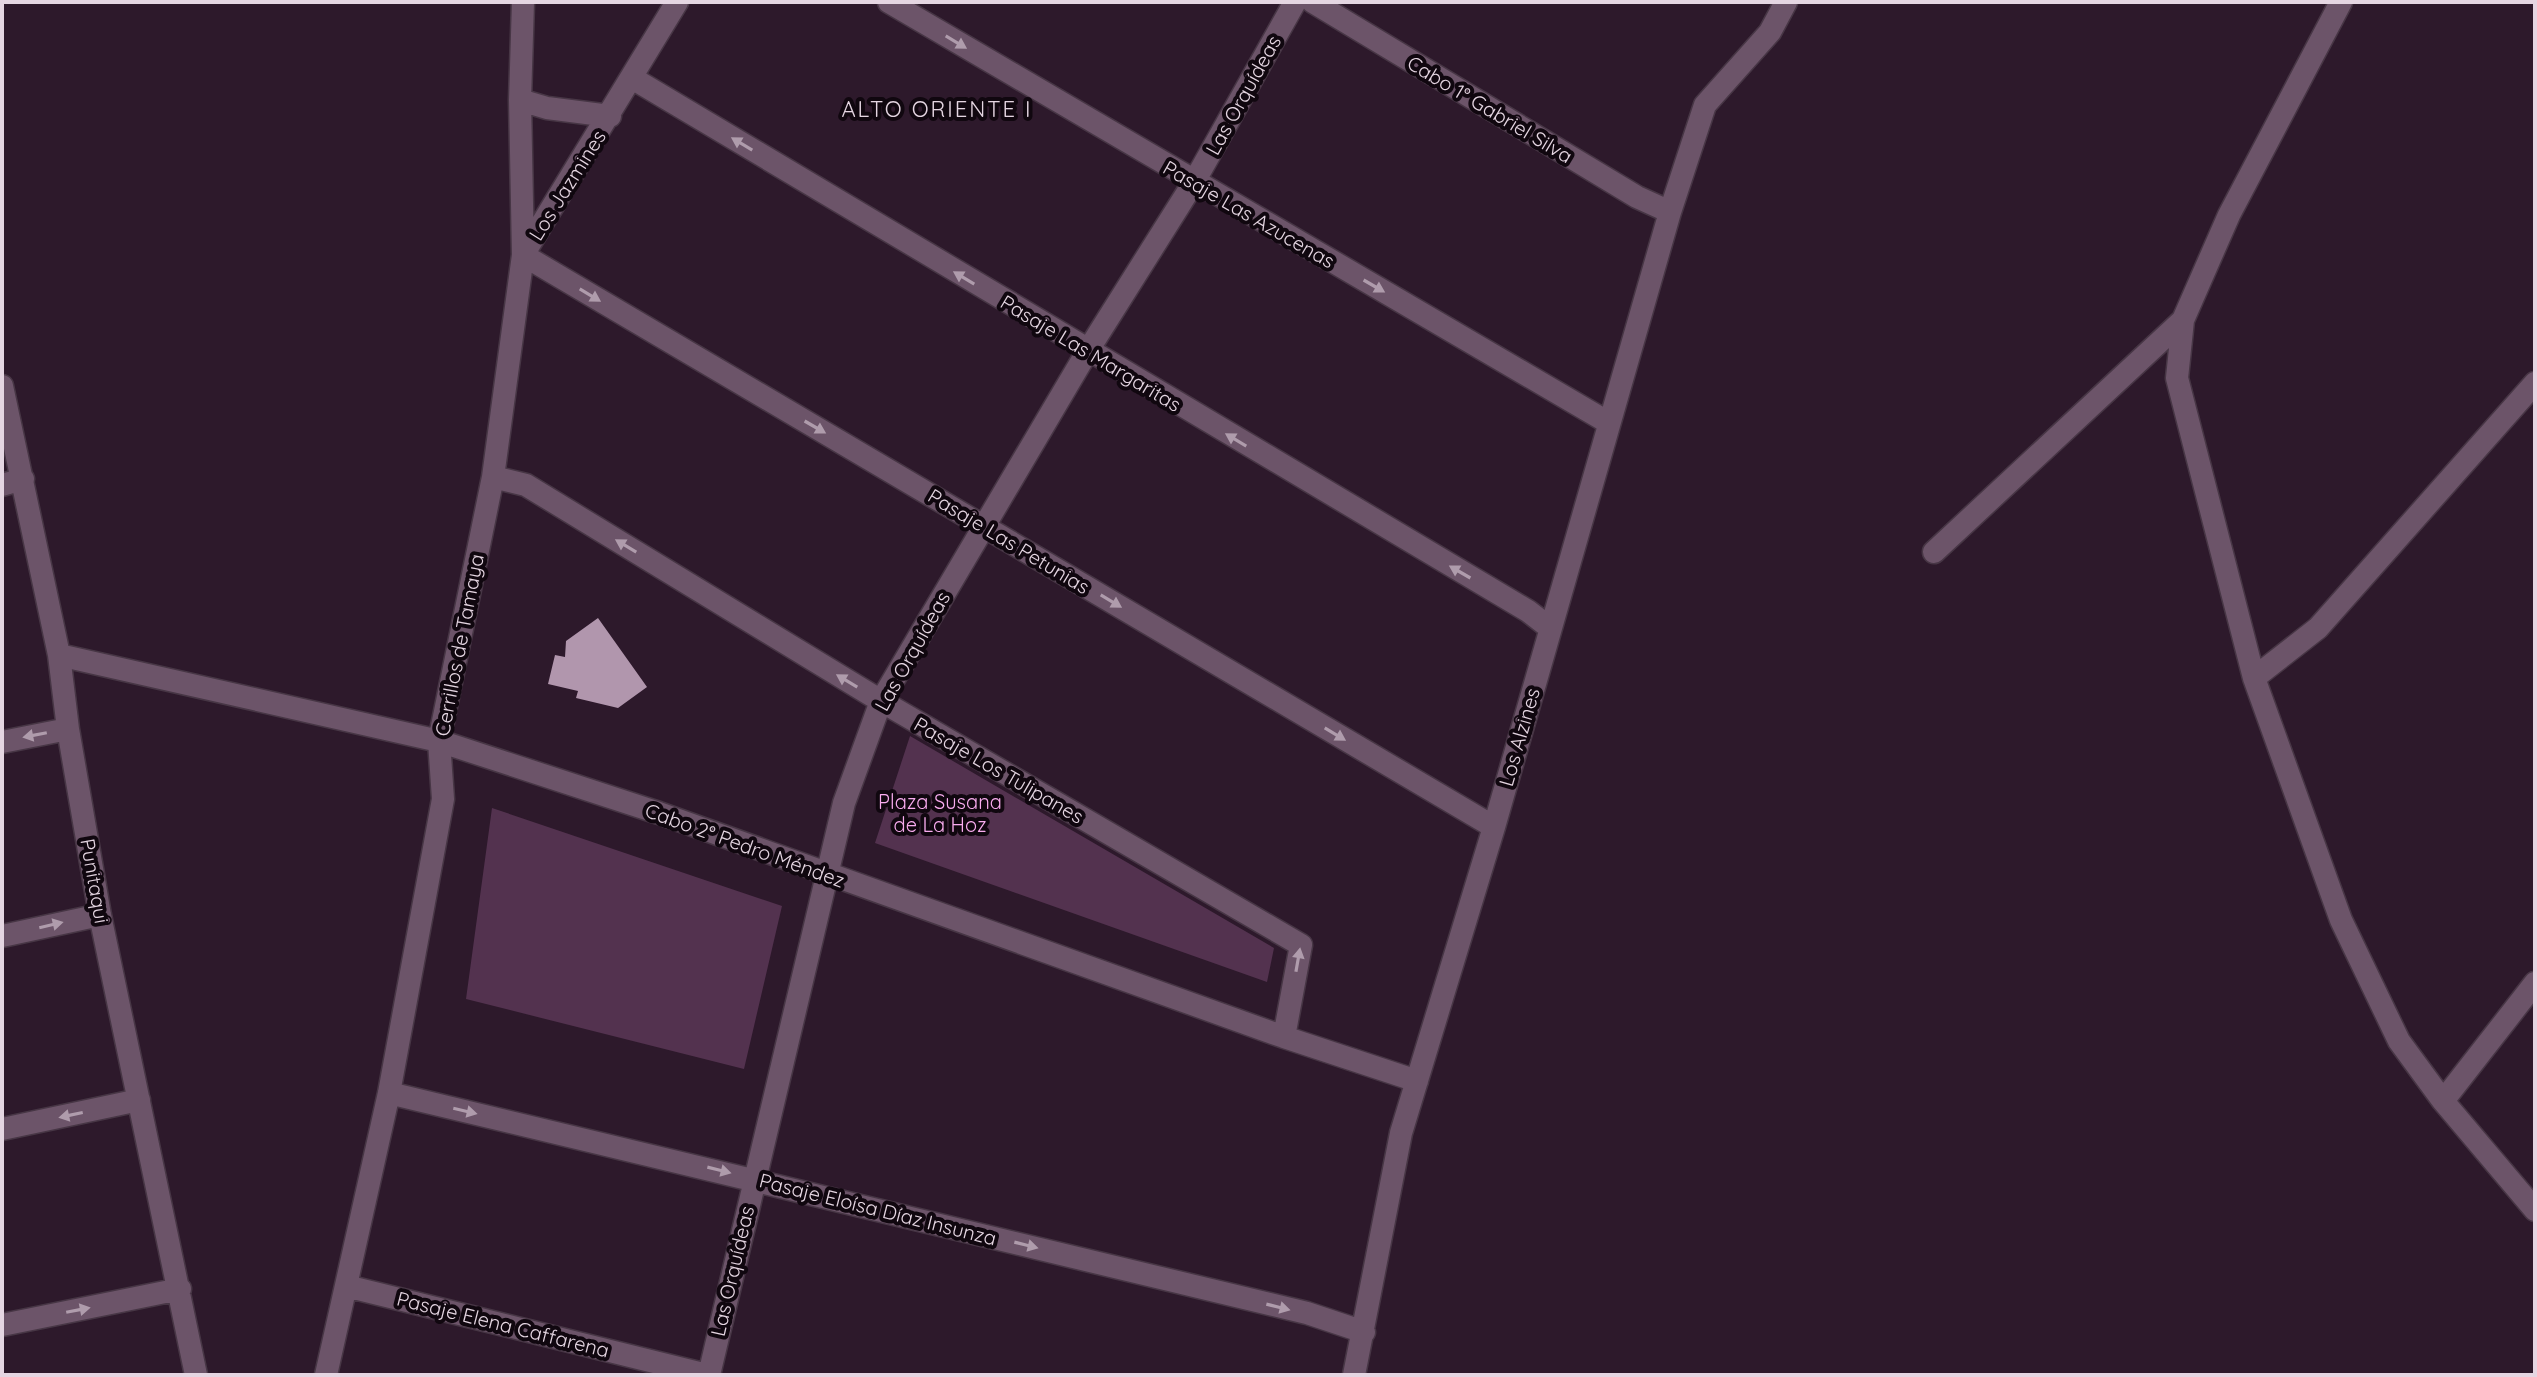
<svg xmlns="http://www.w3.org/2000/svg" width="2537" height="1377" viewBox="0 0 2537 1377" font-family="Quicksand,sans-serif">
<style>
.green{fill:#53324f}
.building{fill:#b196ad}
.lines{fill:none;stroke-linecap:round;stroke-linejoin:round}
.minor-casing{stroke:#473645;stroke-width:25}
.minor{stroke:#6c5469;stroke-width:22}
.oneway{fill:#af9cac}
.labels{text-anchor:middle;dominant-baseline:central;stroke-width:8;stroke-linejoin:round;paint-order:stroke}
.street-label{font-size:20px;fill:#e5d6e2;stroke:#10070f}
.park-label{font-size:20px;fill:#f9acef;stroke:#10070f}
.neighbourhood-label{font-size:22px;letter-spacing:2px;fill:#e5d6e2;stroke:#10070f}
</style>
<rect width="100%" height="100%" fill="#2d192b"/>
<!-- green -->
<path class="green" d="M910 736 1274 948 1267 982 875 843Z
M492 808 782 906 744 1069 466 999Z"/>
<!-- building -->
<path class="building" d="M598 618 647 687 618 708 576 698 578 691 548 684 555 655 565 657 566 641Z"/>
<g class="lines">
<!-- minor casing -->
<g class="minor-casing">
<path id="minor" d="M889 2 1609 423
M1313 2 1637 197 1670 212
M2341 2 2229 215 2183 320 2177 378 2254 678 2341 920 2399 1041 2443 1101 2535 1210
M632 78 1528 611 1550 628
M520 100 547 108 610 116
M523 255 1494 827
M523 255 677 2
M2 386 59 655 68 729 100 915 196 1375
M493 477 526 485 881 701 1301 945 1284 1037
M2 485 23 479
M1934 552 2183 320
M59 655 439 741 659 813 1284 1037 1417 1081
M2254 678 2318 628 2535 383
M2 742 68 729
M2 936 100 915
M389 1093 1307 1313 1364 1332
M2443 1101 2535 983
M2 1129 139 1100
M346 1286 707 1375
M2 1325 180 1289
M326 1375 389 1093 443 799 439 741 493 477 523 255 520 100 523 2
M709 1375 844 803 881 701 1087 352 1194 182 1295 2
M1354 1375 1401 1133 1494 827 1670 212 1705 105 1770 32 1786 2"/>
</g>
<!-- minor -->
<use href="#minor" class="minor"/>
</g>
<!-- one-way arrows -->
<defs><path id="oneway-solid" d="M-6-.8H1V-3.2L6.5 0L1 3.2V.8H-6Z" transform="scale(2)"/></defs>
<g class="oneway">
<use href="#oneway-solid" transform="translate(956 42) rotate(31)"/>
<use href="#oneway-solid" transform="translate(742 144) rotate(-149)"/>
<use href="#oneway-solid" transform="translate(964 278) rotate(-149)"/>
<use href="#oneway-solid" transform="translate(1374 286) rotate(30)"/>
<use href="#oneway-solid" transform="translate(590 295) rotate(31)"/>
<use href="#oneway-solid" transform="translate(815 427) rotate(30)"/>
<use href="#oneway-solid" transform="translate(1236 440) rotate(-149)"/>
<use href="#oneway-solid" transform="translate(626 546) rotate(-149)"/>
<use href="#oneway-solid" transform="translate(1460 572) rotate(-150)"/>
<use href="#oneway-solid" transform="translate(1111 601) rotate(31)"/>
<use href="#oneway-solid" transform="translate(847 681) rotate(-149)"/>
<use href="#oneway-solid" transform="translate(1335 734) rotate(31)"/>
<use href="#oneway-solid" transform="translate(35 735) rotate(169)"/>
<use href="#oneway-solid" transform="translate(51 925) rotate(-13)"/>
<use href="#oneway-solid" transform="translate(1298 960) rotate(-80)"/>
<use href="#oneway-solid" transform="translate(465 1111) rotate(13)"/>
<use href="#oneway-solid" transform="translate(71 1115) rotate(168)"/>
<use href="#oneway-solid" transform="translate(719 1170) rotate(14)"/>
<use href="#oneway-solid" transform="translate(1026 1245) rotate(14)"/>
<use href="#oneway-solid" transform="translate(1278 1307) rotate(14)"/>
<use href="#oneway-solid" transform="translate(78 1310) rotate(-11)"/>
</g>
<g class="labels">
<!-- street labels -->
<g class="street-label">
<text transform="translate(1243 95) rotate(-61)">Las Orquídeas</text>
<text transform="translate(1490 109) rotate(31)">Cabo 1° Gabriel Silva</text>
<text transform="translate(567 185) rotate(-58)">Los Jazmines</text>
<text transform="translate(1249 214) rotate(30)">Pasaje Las Azucenas</text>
<text transform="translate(1091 353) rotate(31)">Pasaje Las Margaritas</text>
<text transform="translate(1009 541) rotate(31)">Pasaje Las Petunias</text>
<text transform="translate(459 645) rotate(-79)">Cerrillos de Tamaya</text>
<text transform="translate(912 651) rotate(-61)">Las Orquídeas</text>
<text transform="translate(1519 737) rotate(-74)">Los Alzines</text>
<text transform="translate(999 770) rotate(30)">Pasaje Los Tulipanes</text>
<text transform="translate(745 845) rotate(20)">Cabo 2° Pedro Méndez</text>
<text transform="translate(95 881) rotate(80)">Punitaqui</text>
<text transform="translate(878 1209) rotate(14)">Pasaje Eloísa Díaz Insunza</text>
<text transform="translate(732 1271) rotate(-77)">Las Orquídeas</text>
<text transform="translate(503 1324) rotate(14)">Pasaje Elena Caffarena</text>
</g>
<!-- park labels -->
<g class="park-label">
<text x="940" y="801">Plaza Susana<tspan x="940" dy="23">de La Hoz</tspan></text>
</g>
<!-- neighbourhood labels -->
<g class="neighbourhood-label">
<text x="937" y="109">ALTO ORIENTE I</text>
</g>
</g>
<!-- border -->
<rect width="2537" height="1377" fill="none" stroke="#e5d6e2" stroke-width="8"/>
</svg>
